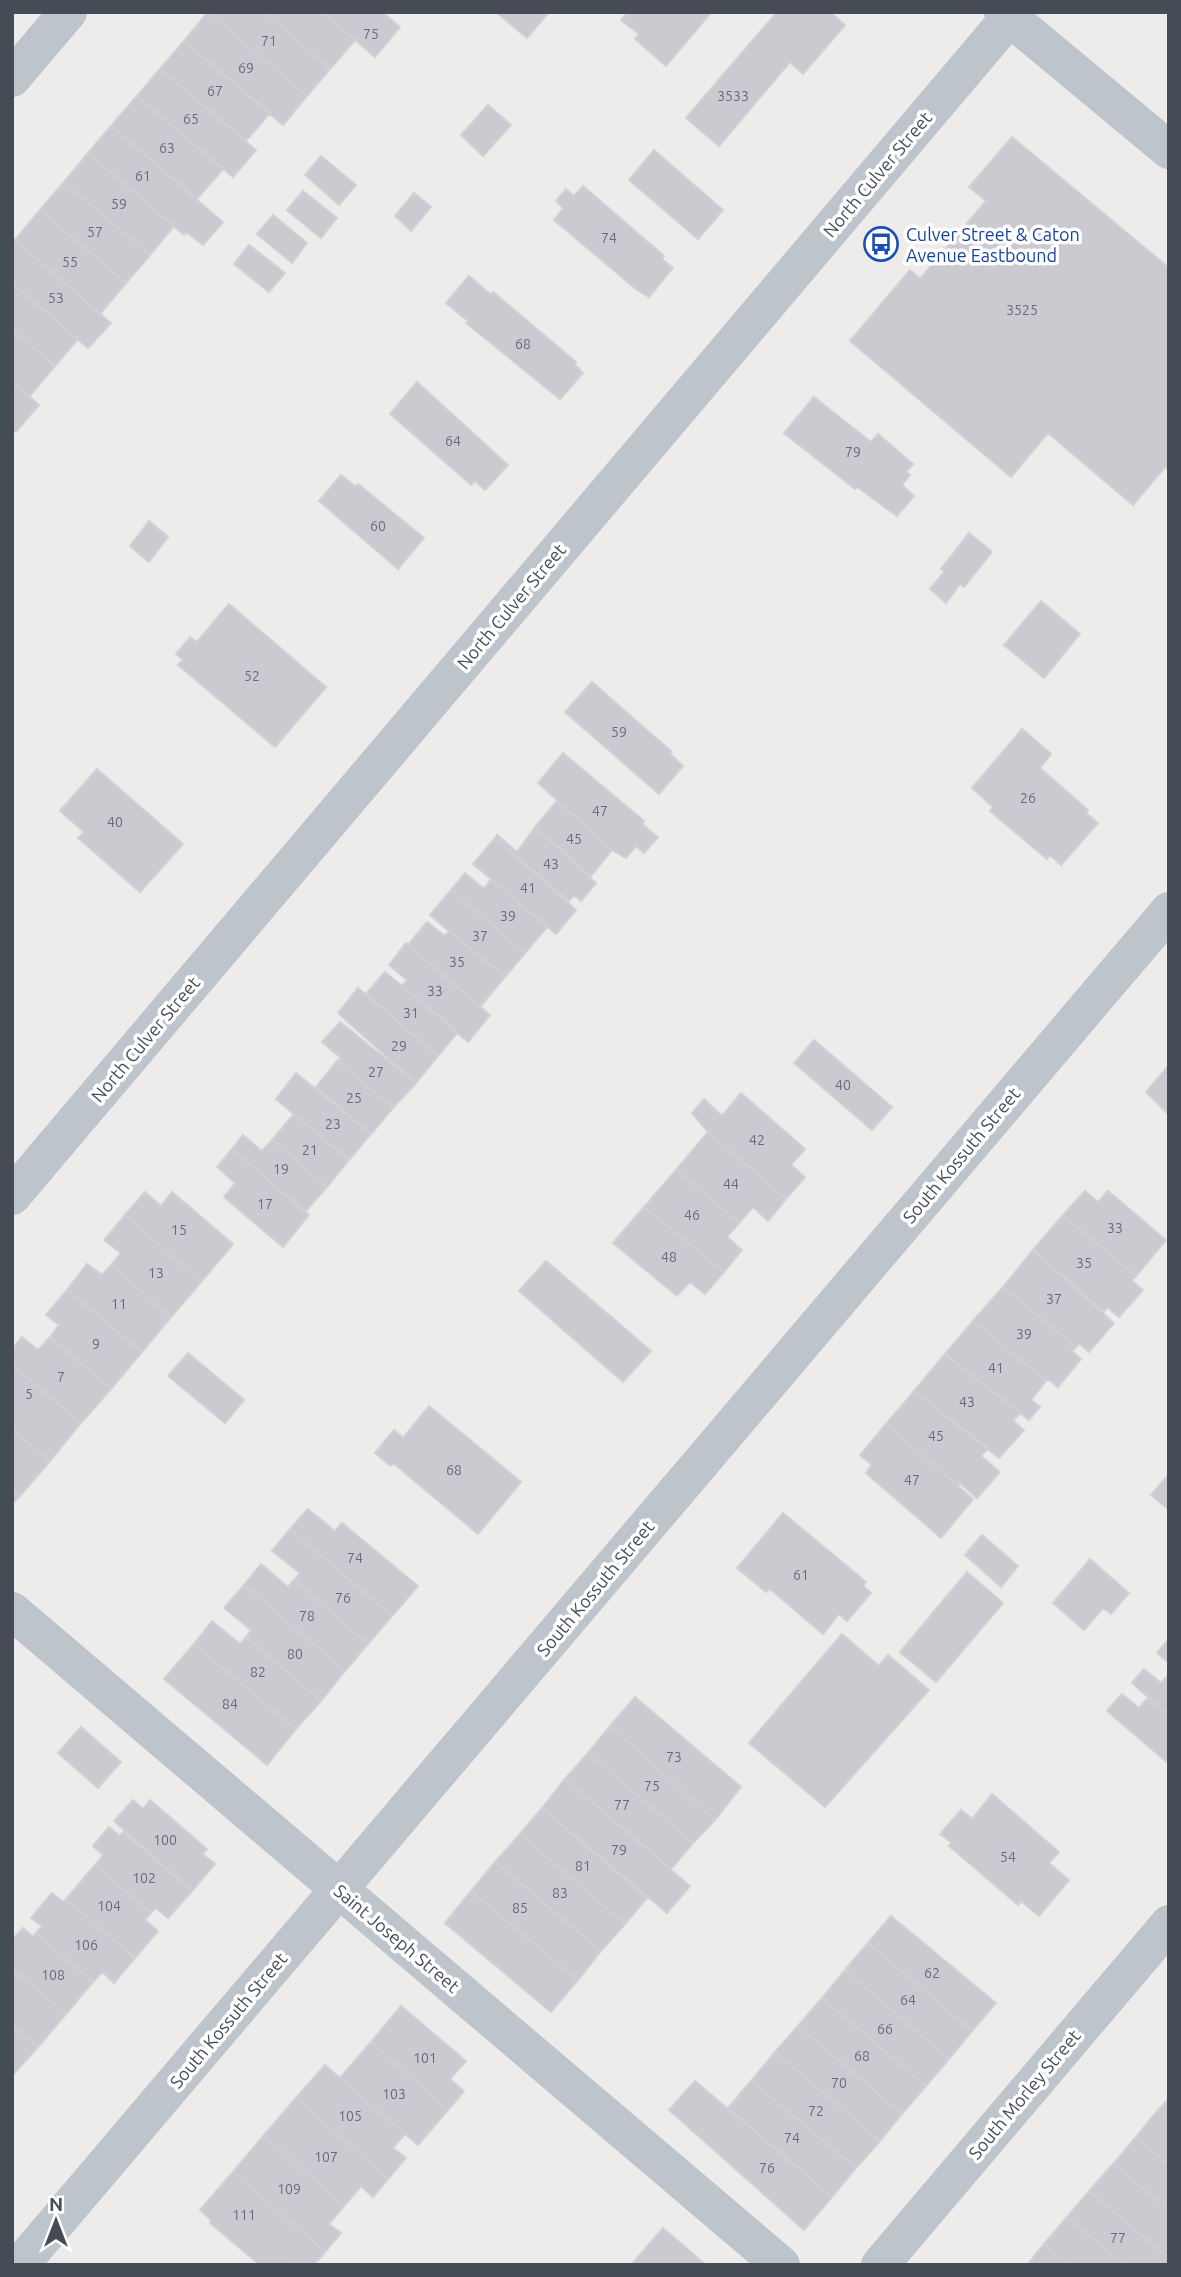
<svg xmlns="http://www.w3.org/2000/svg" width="1181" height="2277" viewBox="0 0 1181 2277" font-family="Ubuntu,sans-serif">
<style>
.building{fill:#cacad0;stroke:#d0d1d6;stroke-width:2}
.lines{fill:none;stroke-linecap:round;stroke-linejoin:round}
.minor{stroke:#bec4cc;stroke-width:38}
.labels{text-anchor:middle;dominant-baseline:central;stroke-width:7;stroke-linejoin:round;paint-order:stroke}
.number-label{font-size:14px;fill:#676c74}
.street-label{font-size:18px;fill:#464c56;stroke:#fff}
.transit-label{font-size:18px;fill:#164399;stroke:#fff;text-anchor:start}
</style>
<rect width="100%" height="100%" fill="#eeeceb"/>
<!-- building -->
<path class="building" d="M208 12H264L330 69 307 96Z
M208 12 307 96 283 125 184 41Z
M264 12H323L355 40 330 69Z
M323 12H382L400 27 375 57Z
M496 12H549L527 38Z
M628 12H707L710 14 666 66 635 39 639 34 621 20Z
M777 12H830L845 25 803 74 790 62 719 146 686 118Z
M184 41 270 113 246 141 160 69Z
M160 69 256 150 233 177 137 96Z
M137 96 223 169 197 199 111 126Z
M488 105 511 125 483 156 461 135Z
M111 126 223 222 203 245 186 232 184 235 88 153Z
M1012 137 1169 268V470L1165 467 1133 505 1048 433 1011 477 850 341 910 270 920 279 986 201 969 187Z
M654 150 723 210 698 239 629 180Z
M88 153 174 226 150 255 64 182Z
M321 156 356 185 339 205 305 175Z
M64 182 150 255 126 283 40 210Z
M583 186 664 256 662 259 673 268 649 297 637 290 554 220 563 208 556 201 566 189 574 196Z
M303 191 337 218 321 238 287 210Z
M414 193 431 207 411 231 395 216Z
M40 210 126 283 100 314 15 240Z
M273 215 307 243 292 263 257 234Z
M15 240 111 323 88 348 12 283V244Z
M249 245 285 273 269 292 234 264Z
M469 276 491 295 493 292 576 362 574 364 583 373 560 399 466 323 468 321 446 303Z
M12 283 78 339 55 366 12 329Z
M12 329 55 366 29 397 12 382Z
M12 382 39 405 16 432 12 429Z
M417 382 508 465 485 490 475 481 471 485 390 414Z
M814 397 871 442 878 434 913 464 906 472 910 475 902 485 914 496 897 516 857 487 855 489 784 433Z
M341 475 356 487 358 484 424 538 398 569 319 501Z
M149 521 168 537 149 562 130 546Z
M969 533 992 552 964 587 960 584 946 603 930 589 945 571 941 569Z
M1041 601 1080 634 1044 678 1004 645Z
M229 604 326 687 275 747 178 665 183 660 176 654 190 637 197 642Z
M592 682 672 752 670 754 683 766 659 794 565 712Z
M1022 729 1051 754 1040 768 1088 810 1086 813 1098 823 1061 865 1050 855 1047 859 990 811 993 807 972 788Z
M563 753 644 821 642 824 658 837 644 853 636 846 626 858 612 850 538 783Z
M97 769 183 844 140 892 78 838 84 832 60 811Z
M557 801 612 850 591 876 535 827Z
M535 827 596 883 581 901 574 895 569 901 495 838 497 835 517 852Z
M495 838 576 910 556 934 473 864Z
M465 873 484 889 491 879 547 927 525 953 451 890Z
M451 890 525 953 505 977 430 915Z
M427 922 445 936 449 931 505 977 480 1007 408 945Z
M406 943 490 1015 468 1042 402 986 407 980 389 965Z
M385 972 458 1032 438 1056 366 994Z
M358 988 438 1056 416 1083 338 1013Z
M340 1022 416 1083 393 1108 337 1061 341 1058 322 1042Z
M814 1040 892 1107 872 1130 794 1063Z
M337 1061 393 1108 371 1134 316 1087Z
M1169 1065V1115L1146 1092Z
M296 1073 371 1134 349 1160 276 1099Z
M741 1093 805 1149 791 1165 805 1177 786 1199 708 1132 692 1113 704 1099 722 1116Z
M294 1114 349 1160 327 1187 272 1140Z
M708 1132 786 1199 768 1221 753 1207 739 1223 676 1170Z
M243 1135 262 1151 272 1140 327 1187 305 1212 232 1149Z
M232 1149 309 1215 283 1247 224 1197 235 1183 217 1167Z
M676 1170 739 1223 727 1237 742 1250 724 1272 644 1207Z
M1085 1191 1098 1202 1108 1191 1166 1240 1136 1276 1063 1215Z
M145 1192 161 1206 172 1192 233 1244 201 1282 125 1215Z
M644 1207 724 1272 705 1294 690 1282 677 1296 613 1243Z
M125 1215 201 1282 171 1317 111 1265 121 1253 104 1240Z
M1063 1215 1136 1276 1132 1281 1143 1290 1119 1317 1107 1307 1104 1312 1033 1250Z
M1033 1250 1114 1323 1089 1352 1079 1343 1076 1347 1003 1287Z
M546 1261 651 1351 623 1382 519 1291Z
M87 1264 102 1275 111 1265 171 1317 142 1352 67 1290Z
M1003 1287 1076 1347 1072 1351 1081 1359 1058 1387 1049 1380 1046 1381 973 1321Z
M67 1290 142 1352 111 1389 50 1337 59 1325 46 1315Z
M973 1321 1046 1381 1031 1400 1040 1407 1029 1420 945 1354Z
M22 1337 38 1350 50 1337 111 1389 81 1423 12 1365V1349Z
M188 1353 244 1400 225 1423 168 1376Z
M945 1354 1020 1413 1013 1421 1024 1430 999 1458 914 1391Z
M12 1365 81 1423 50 1461 12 1429Z
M914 1391 988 1448 981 1456 1000 1472 977 1498 960 1483 958 1486 886 1424Z
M429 1406 521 1482 478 1534 393 1463 390 1466 375 1453 394 1430 403 1438Z
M886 1424 973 1499 941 1538 866 1473 872 1465 860 1455Z
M12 1429 50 1461 20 1496 12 1489Z
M1169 1474V1510L1151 1495Z
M12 1489 20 1496 12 1504Z
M308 1509 335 1531 342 1523 418 1586 392 1616 290 1529Z
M783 1513 866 1582 863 1586 871 1593 847 1621 839 1614 823 1634 770 1589 766 1592 737 1568Z
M290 1529 392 1616 368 1644 294 1580 300 1573 272 1551Z
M982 1535 1018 1566 1001 1587 965 1555Z
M1090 1559 1129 1593 1111 1614 1103 1608 1084 1630 1053 1603Z
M261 1564 288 1587 294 1580 368 1644 345 1671 244 1585Z
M967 1572 1003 1603 936 1682 900 1652Z
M244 1585 345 1671 321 1701 246 1637 251 1630 224 1608Z
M212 1621 240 1644 246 1637 321 1701 296 1729 194 1644Z
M842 1634 879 1666 888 1655 929 1690 825 1807 749 1743Z
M1169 1639V1663L1157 1653Z
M194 1644 296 1729 267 1765 164 1679Z
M1144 1669 1161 1683 1169 1674V1716L1132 1683Z
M1122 1694 1139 1708 1148 1698 1169 1716V1764L1107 1711Z
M635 1697 741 1787 715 1820 610 1726Z
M610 1726 715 1820 693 1843 588 1753Z
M81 1727 121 1762 98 1788 58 1753Z
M588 1753 693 1843 671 1869 565 1779Z
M565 1779 690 1886 667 1913 542 1808Z
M992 1794 1059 1852 1049 1863 1069 1880 1039 1916 1021 1901 1018 1905 949 1846 952 1843 940 1834 961 1810 972 1819Z
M133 1800 143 1809 150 1800 207 1849 202 1854 215 1864 192 1891 114 1821Z
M542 1808 647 1898 625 1924 520 1834Z
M109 1827 120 1836 123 1832 192 1891 168 1918 156 1908 151 1913 95 1865 103 1855 93 1846Z
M520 1834 625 1924 601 1951 495 1862Z
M495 1862 601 1951 578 1980 471 1891Z
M95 1865 151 1913 145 1920 158 1931 135 1958 66 1899Z
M471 1891 578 1980 551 2012 445 1923Z
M52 1893 63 1902 66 1899 135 1958 114 1983 102 1972 93 1982 36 1933 42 1926 31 1918Z
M891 1916 996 2003 972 2031 868 1943Z
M23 1928 33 1937 36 1933 93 1982 66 2014 12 1969V1940Z
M868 1943 972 2031 949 2059 845 1970Z
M12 1969 66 2014 38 2047 12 2025Z
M845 1970 949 2059 926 2086 822 1998Z
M822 1998 926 2086 902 2114 798 2026Z
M401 2006 466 2061 450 2079 464 2091 448 2110 371 2042Z
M12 2025 38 2047 12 2076Z
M798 2026 902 2114 880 2141 775 2052Z
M371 2042 448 2110 418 2145 340 2078Z
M775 2052 880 2141 856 2168 751 2081Z
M325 2065 405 2134 393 2148 406 2158 388 2179 296 2098Z
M695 2081 832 2197 804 2230 669 2110Z
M751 2081 856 2168 832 2197 728 2108Z
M296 2098 388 2179 373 2197 361 2186 344 2206 264 2135Z
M1169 2098V2119L1158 2110Z
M1158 2110 1169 2119V2165L1136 2137Z
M264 2135 344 2206 329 2224 341 2233 325 2252 233 2172Z
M1136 2137 1169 2165V2210L1113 2164Z
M1113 2164 1169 2210V2258L1089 2191Z
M233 2172 325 2252 314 2265 297 2262 295 2265H260L210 2223 211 2220 200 2210Z
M1089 2191 1169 2258V2265H1125L1067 2217Z
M1067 2217 1125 2265H1069L1044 2244Z
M663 2228 706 2265H631Z
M1044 2244 1069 2265H1027Z"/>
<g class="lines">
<!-- minor -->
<path class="minor" d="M1003 12 1169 150
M12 78 68 12
M12 1196 1010 17
M12 1611 781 2265
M20 2265 1169 911
M880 2265 1169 1924"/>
</g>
<!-- icons -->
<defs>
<g id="bus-ring" transform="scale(1.75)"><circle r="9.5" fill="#fff" stroke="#1a4fb4" stroke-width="1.5"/><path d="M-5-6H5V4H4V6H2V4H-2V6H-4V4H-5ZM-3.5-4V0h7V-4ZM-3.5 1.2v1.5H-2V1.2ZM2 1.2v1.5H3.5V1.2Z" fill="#1a4fb4"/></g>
</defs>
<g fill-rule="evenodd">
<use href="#bus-ring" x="881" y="244"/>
</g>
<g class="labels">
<!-- number labels -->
<g class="number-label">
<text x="371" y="34">75</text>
<text x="269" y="41">71</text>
<text x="246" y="68">69</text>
<text x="215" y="91">67</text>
<text x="733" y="96">3533</text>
<text x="191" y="119">65</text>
<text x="167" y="148">63</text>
<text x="143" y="176">61</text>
<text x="119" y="204">59</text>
<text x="95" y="232">57</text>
<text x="609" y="238">74</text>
<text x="70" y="262">55</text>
<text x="56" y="298">53</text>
<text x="1022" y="310">3525</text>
<text x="523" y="344">68</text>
<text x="453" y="441">64</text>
<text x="853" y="452">79</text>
<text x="378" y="526">60</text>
<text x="252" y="676">52</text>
<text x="619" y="732">59</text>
<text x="1028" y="798">26</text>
<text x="600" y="811">47</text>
<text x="115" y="822">40</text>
<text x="574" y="839">45</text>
<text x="551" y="864">43</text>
<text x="528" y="888">41</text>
<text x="508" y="916">39</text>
<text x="480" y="936">37</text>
<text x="457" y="962">35</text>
<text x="435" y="991">33</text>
<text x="411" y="1013">31</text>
<text x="399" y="1046">29</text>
<text x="376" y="1072">27</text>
<text x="843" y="1085">40</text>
<text x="354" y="1098">25</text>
<text x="333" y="1124">23</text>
<text x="757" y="1140">42</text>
<text x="310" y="1150">21</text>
<text x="281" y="1169">19</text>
<text x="731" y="1184">44</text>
<text x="265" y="1204">17</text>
<text x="692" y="1215">46</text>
<text x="1115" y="1228">33</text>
<text x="179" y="1230">15</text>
<text x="669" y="1257">48</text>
<text x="1084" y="1263">35</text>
<text x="156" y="1273">13</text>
<text x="1054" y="1299">37</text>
<text x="119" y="1304">11</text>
<text x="1024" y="1334">39</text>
<text x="96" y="1344">9</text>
<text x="996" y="1368">41</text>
<text x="61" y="1377">7</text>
<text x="29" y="1394">5</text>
<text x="967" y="1402">43</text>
<text x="936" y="1436">45</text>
<text x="454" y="1470">68</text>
<text x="912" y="1480">47</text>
<text x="355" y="1558">74</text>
<text x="801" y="1575">61</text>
<text x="343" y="1598">76</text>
<text x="307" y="1616">78</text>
<text x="295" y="1654">80</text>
<text x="258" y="1672">82</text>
<text x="230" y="1704">84</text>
<text x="674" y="1757">73</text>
<text x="652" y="1786">75</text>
<text x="622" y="1805">77</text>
<text x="165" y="1840">100</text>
<text x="619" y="1850">79</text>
<text x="1008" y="1857">54</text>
<text x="583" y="1866">81</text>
<text x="144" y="1878">102</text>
<text x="560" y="1893">83</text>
<text x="109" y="1906">104</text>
<text x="520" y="1908">85</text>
<text x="86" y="1945">106</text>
<text x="932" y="1973">62</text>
<text x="53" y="1975">108</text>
<text x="908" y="2000">64</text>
<text x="885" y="2029">66</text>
<text x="862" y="2056">68</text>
<text x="425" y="2058">101</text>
<text x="839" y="2083">70</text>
<text x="394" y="2094">103</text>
<text x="816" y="2111">72</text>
<text x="350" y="2116">105</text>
<text x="792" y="2138">74</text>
<text x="326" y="2157">107</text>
<text x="767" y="2168">76</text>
<text x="289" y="2189">109</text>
<text x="244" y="2215">111</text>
<text x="1118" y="2238">77</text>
</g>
<!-- street labels -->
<g class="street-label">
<text transform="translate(877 174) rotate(-50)">North Culver Street</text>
<text transform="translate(511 606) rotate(-50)">North Culver Street</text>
<text transform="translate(145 1039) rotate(-50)">North Culver Street</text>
<text transform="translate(961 1155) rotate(-50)">South Kossuth Street</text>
<text transform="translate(595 1588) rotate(-50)">South Kossuth Street</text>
<text transform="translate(397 1938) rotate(40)">Saint Joseph Street</text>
<text transform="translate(228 2020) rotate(-50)">South Kossuth Street</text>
<text transform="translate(1024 2094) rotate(-50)">South Morley Street</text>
</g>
<!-- transit labels -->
<g class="transit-label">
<text x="906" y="234">Culver Street &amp; Caton<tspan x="906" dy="21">Avenue Eastbound</tspan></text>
</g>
</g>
<!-- border -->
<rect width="1181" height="2277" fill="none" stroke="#464c56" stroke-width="28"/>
<!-- north arrow -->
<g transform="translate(56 2221)" stroke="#ffffff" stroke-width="5" paint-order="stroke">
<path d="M0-5L12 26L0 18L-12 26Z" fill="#464c56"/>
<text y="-10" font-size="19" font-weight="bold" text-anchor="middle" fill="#464c56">N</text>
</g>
</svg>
